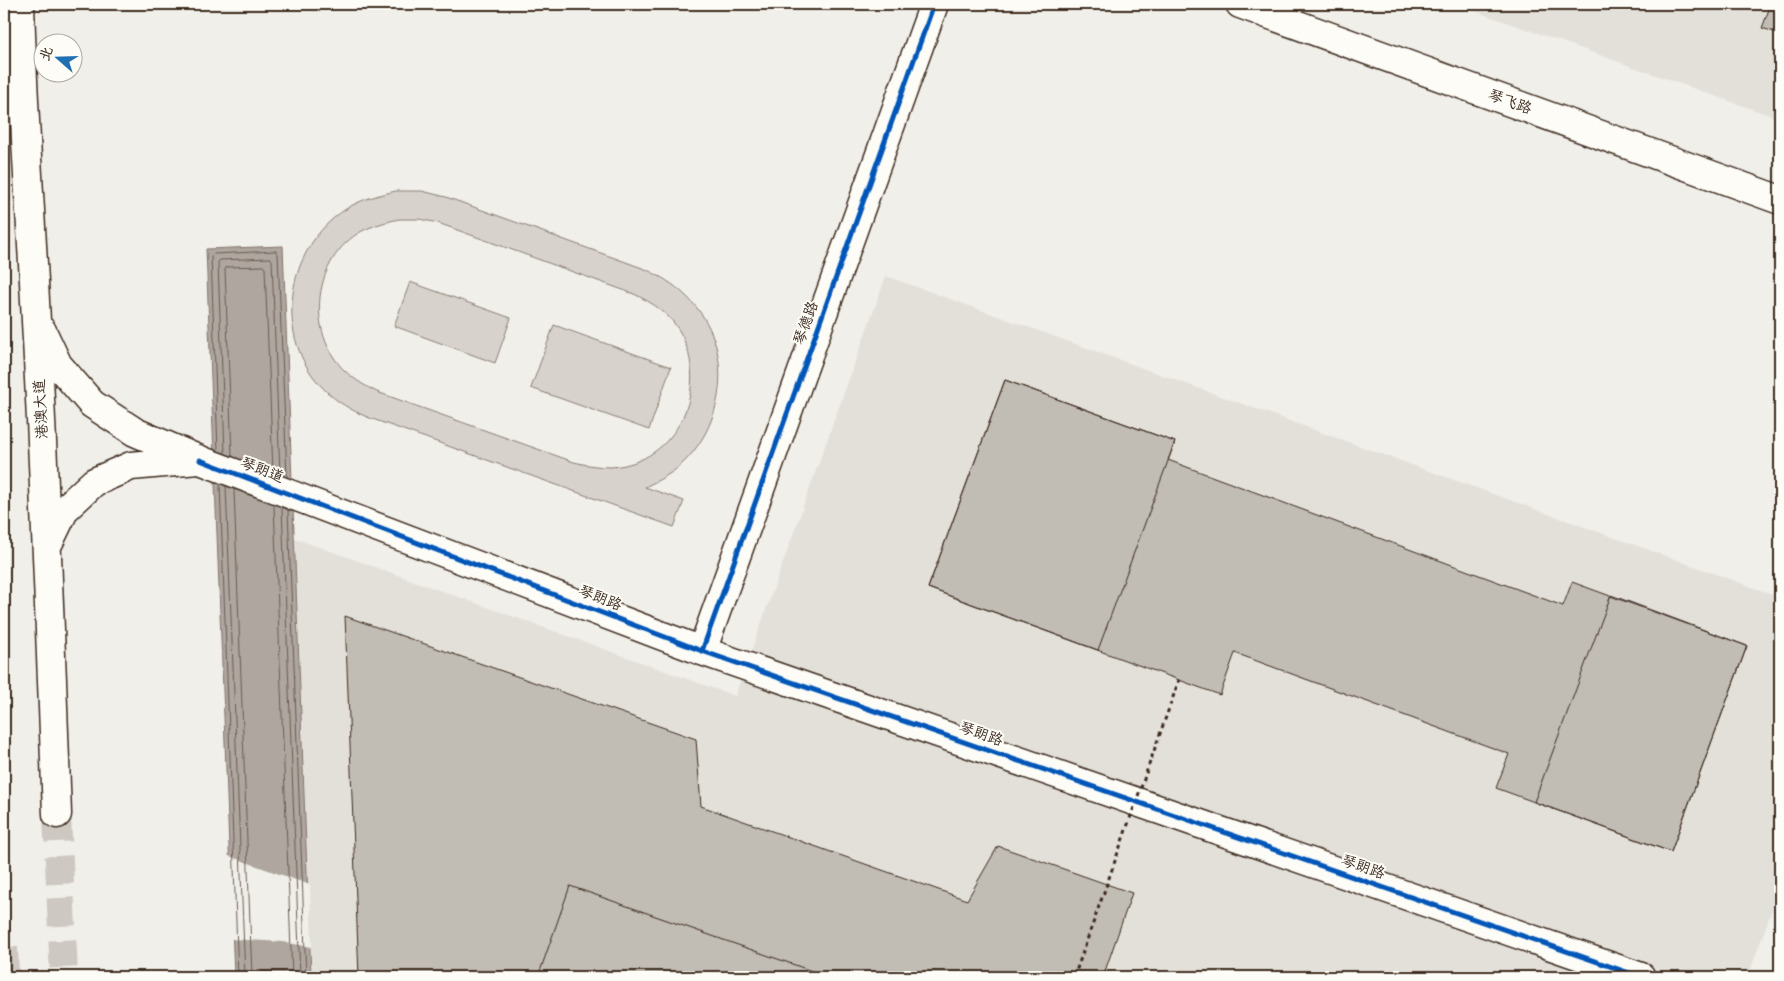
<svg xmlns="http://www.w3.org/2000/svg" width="1784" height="981" viewBox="0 0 1784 981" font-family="'Balsamiq Sans','LXGW WenKai TC',sans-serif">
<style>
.built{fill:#e3e0da}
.green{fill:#d7d2cc;stroke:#897e75;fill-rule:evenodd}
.water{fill:#aea69f;stroke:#80746b}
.pier{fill:#f1efea}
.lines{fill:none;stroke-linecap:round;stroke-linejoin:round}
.shore{stroke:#695c52;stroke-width:1}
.building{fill:#c1bcb4;stroke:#3b2a1e}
.major-tunnel{stroke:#cdc8c1;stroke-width:28;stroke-dasharray:28 14;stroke-linecap:butt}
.minor-casing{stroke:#3b2a1e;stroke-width:31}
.major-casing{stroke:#3b2a1e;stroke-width:31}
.minor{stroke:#fdfcf7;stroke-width:28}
.major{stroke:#fdfcf7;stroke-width:28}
.path-bridge{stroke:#3b2a1e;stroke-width:3;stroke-dasharray:4 4;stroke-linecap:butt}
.cycleway-casing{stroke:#fdfcf7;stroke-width:8}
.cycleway{stroke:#0057b8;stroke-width:5}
.labels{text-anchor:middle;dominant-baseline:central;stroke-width:4;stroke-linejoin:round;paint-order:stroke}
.street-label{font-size:15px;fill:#3b2a1e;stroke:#fdfcf7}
</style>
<rect width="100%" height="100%" fill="#f1efea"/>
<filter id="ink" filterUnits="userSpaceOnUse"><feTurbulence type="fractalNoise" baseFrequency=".02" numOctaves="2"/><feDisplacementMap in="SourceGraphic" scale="10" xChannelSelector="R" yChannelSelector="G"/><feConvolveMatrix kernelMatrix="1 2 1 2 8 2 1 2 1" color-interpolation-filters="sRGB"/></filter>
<g filter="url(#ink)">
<!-- built -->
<path class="built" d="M1455 4H1780V119Z
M886 276 1780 597V887L1748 977H311L294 538 735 696Z"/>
<!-- green -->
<path class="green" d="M396 191H422L446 197 645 269C660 276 674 284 686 296 733 340 729 415 686 460 674 473 659 480 645 487L684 501 674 527 367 417C351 410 337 402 325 390 272 339 285 248 346 209 361 199 379 195 396 191ZM399 219H419L438 223 634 294C653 303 670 314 680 332 711 388 677 463 611 467 598 467 586 465 574 462L377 392C365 386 355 380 345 371 305 332 313 258 362 231 374 225 386 222 399 219Z
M410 282 511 318 495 363 394 326Z
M554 325 671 367 649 430 531 388Z"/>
<!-- water -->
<path class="water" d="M283 246 311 977H234L206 249Z"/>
<!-- pier -->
<path class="pier" d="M226 855 310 885 312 947 282 942 230 939Z"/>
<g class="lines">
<!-- shore -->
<path class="shore" d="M218 451 211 256 213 254 276 251 278 254 287 477
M225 453 218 262 220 260 270 258 272 260 280 475
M232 456 225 269 227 267 263 266 265 268 273 472
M220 484 238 977
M226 486 245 977
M234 489 252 977
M274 504 292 977
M282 507 300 977
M288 510 306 977"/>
</g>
<!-- building -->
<path class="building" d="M1771 4H1780V34L1762 28Z
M1005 380 1175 442 1098 650 928 588Z
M1005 380 1175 442 1168 460 1563 606 1572 582 1747 646 1671 852 1496 788 1509 754 1235 653 1220 695 928 588Z
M1611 595 1747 646 1671 852 1534 802Z
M345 616 696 739 701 806 967 900 998 846 1132 893 1103 977H359Z
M570 886 829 977H538Z"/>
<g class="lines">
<!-- major-tunnel -->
<path class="major-tunnel" d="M57 814 64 977
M4 947 5 977"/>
<!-- minor casing -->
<g class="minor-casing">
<path id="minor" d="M1240 4 1780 200
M200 460 702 651 1641 977
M702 651 934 4"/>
</g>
<!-- major casing -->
<g class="major-casing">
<path id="major" d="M20 4C23 110 31 215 36 321 45 485 51 650 57 814
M42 331 58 365 92 404 135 432 200 460
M49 542 65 509 94 482 131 466 198 460"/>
</g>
<!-- minor -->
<use href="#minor" class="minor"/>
<!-- major -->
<use href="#major" class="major"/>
<!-- path-bridge -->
<path class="path-bridge" d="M1074 977 1179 680"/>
<!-- cycleway casing -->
<g class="cycleway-casing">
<path id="cycleway" d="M200 460 702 651 1641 977
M702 651 934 4"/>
</g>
<!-- cycleway -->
<use href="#cycleway" class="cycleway"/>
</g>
</g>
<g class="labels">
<!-- street labels -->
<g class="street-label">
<text transform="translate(1510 102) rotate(20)">琴飞路</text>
<text transform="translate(806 323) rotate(-70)">琴德路</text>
<text transform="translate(41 409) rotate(-93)">港澳大道</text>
<text transform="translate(262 470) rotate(21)">琴朗道</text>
<text transform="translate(600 598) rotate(21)">琴朗路</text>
<text transform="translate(981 734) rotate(19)">琴朗路</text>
<text transform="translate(1363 867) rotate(19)">琴朗路</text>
</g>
</g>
<!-- margin -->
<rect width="1784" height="981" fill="none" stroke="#fdfcf7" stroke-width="20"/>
<rect x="10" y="10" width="1764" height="961" fill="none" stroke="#3b2a1e" stroke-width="2" filter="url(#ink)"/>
<!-- north arrow -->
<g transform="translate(58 58) rotate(290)"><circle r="24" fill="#fdfcf7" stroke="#afa8a0"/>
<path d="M0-4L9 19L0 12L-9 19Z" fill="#1f6fb2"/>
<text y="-8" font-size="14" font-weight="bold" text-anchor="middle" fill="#3b2a1e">北</text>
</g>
</svg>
